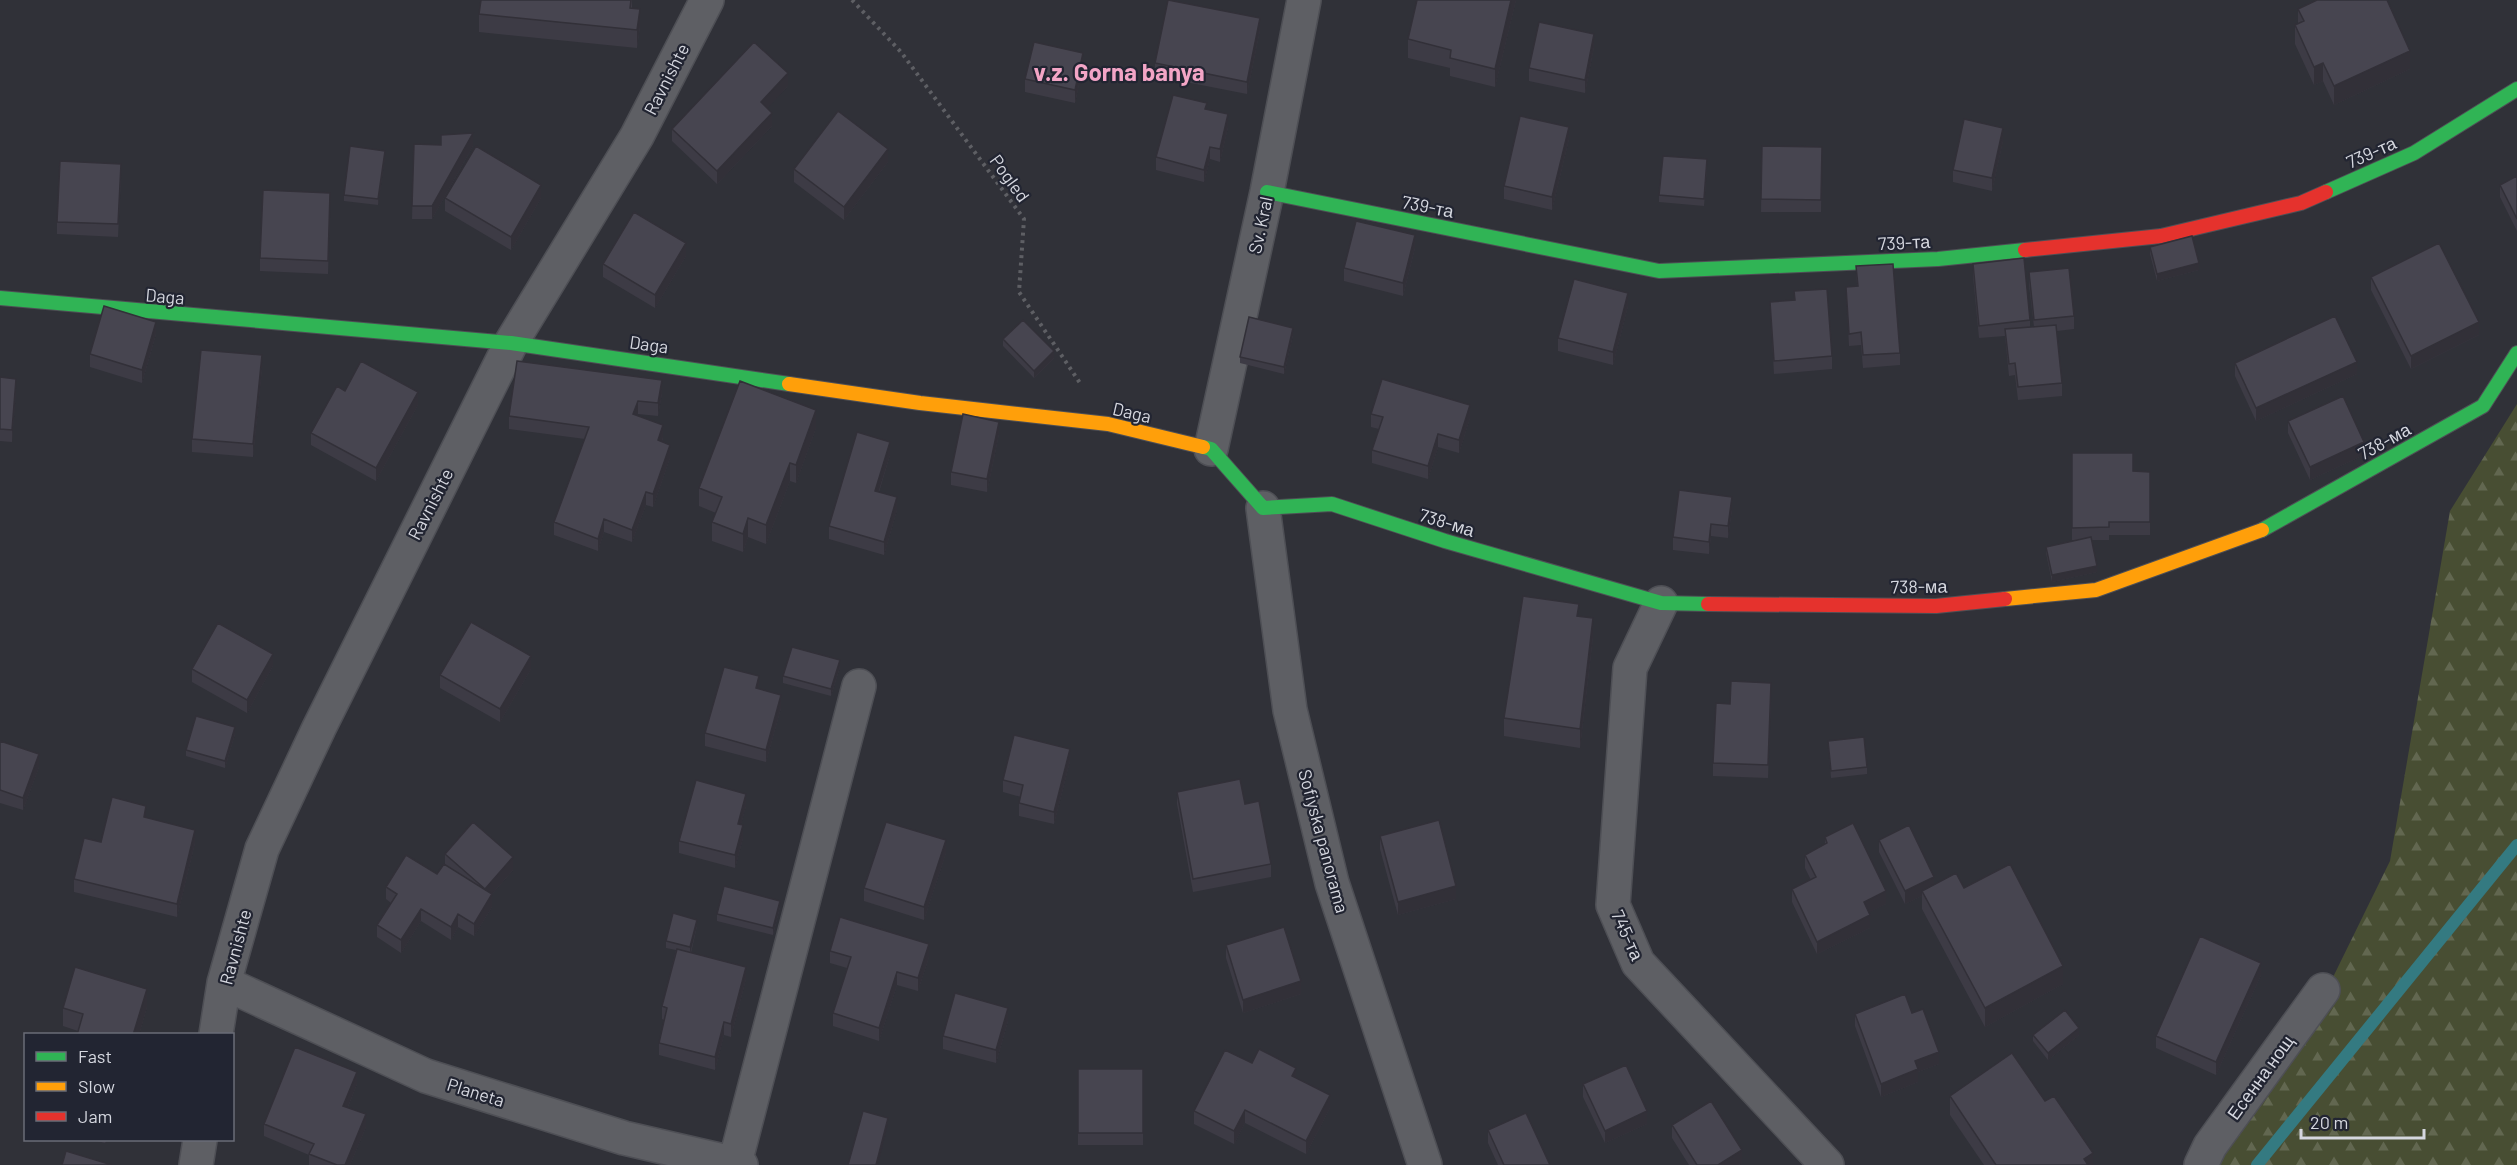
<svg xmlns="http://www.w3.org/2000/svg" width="2517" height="1165" viewBox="0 0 2517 1165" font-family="Barlow,sans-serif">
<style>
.forest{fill:url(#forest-firs)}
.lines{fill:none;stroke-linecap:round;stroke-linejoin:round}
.stream{stroke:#347a81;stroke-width:12}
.street-casing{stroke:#4e4f55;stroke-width:36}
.fast-casing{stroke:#4e4f55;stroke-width:16}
.slow-casing{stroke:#4e4f55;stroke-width:16}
.jam-casing{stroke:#4e4f55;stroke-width:16}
.path{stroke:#5e5f64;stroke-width:4;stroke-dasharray:3 4.5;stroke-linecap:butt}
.street{stroke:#5e5f64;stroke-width:33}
.fast{stroke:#30b455;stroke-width:14}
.slow{stroke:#ff9f0a;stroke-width:14}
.jam{stroke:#e5322d;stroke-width:14}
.wall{fill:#3d3b45}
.shaded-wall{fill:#323038}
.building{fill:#474550;stroke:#323038;stroke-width:1.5}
.labels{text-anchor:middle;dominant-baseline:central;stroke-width:4.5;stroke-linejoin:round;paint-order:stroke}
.street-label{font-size:18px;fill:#d5d7df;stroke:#222532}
.district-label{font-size:24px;font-weight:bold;fill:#f3a5c6;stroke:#222532}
</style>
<defs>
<pattern id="forest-firs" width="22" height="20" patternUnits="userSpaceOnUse" patternTransform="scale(1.5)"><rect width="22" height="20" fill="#484e33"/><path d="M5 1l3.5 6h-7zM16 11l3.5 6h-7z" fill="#626750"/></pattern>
</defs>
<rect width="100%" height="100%" fill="#303138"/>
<!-- forest -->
<path class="forest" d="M2517 404V1165H2201L2311 1022 2390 861 2450 511Z"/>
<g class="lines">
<!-- stream -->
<path class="stream" d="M2257 1165 2517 845"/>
<!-- street casing -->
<g class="street-casing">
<path id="street" d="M1211 449 1267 192 1304 0
M1263 508 1290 710 1332 883 1425 1165
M1661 603 1630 668 1613 905 1638 963 1827 1165
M224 983 426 1076 624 1138 741 1165
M216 1034 224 983 262 849 319 728 511 343 637 136 707 0
M735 1163 859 686
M196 1165 200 1140
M2201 1165 2210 1146 2323 990"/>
</g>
<!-- fast casing -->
<g class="fast-casing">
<path id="fast" d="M1267 192 1659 271 1938 259 2025 250
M2326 192 2414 153 2517 89
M0 298 511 343 789 384
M1203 447 1211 449 1263 508 1332 504 1445 541 1661 603 1708 604
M2262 530 2483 406 2517 353"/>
</g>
<!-- slow casing -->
<g class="slow-casing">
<path id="slow" d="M789 384 920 403 1108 424 1203 447
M2005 599 2096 590 2262 530"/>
</g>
<!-- jam casing -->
<g class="jam-casing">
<path id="jam" d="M2025 250 2161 236 2301 203 2326 192
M1708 604 1936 606 2005 599"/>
</g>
<!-- path -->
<path class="path" d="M852 0 901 52 1024 219 1019 292 1080 383"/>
<!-- street -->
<use href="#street" class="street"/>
<!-- fast -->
<use href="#fast" class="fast"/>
<!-- slow -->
<use href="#slow" class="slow"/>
<!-- jam -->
<use href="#jam" class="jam"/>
</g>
<!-- wall -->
<path class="wall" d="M481 0H632V8L640 27 637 48 479 32V14Z
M1516 0 1495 87 1450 76V68L1408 58V39Z
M2298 9 2410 69 2334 105 2323 81 2314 85 2295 44V25L2298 24Z
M1260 30 1247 94 1155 76V63Z
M1594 47 1585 93 1529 81V68Z
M1083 66 1075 103 1025 92V79Z
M788 86 767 108 772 126 717 184 672 141V129Z
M1228 127 1220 162 1210 159 1204 182 1156 170V157Z
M1569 139 1552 210 1504 199V186Z
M2003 141 1992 191 1953 182V170Z
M414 144 473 146 432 219H412Z
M1762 146 1822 147 1821 212H1761Z
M385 157 378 205 344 201V195Z
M888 162 844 220 794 182V169Z
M1707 166 1704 206 1659 202V195Z
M121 176 118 237 57 234V222Z
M2517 176V231L2500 197V185Z
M445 198H541L511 250 445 211Z
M330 205 328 274 260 271V258Z
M2150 247 2199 270 2157 281 2150 254Z
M1415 248 1403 296 1344 281V268Z
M686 256 655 308 603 277V264Z
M1973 264 2030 320V327H2034L2029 285V272L2074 316V329L2057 331 2062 383V396L2018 400 2015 375 2009 376 2005 336 1979 338 1973 276Z
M1856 266 1900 353V365L1863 368 1861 345 1849 346 1846 287 1857 286Z
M2371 277 2479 335 2411 369 2371 290Z
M1794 291 1832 356V369L1774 374 1770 302 1794 300Z
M1628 306 1613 365 1558 351V338Z
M156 334 142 383 90 367V354Z
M1293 335 1284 374 1240 363V357Z
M1003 339 1054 358 1034 378 1003 346Z
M2235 363 2357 374 2256 421 2235 376Z
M262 368 253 457 192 452V439Z
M0 377 16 391 12 442 0 441Z
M345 391 418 405 376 481 311 445V433Z
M662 393 658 416 638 414 637 415 663 437 662 442 670 458 653 507 646 505 632 542 604 532 598 551 554 535V522L585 439 509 429V416Z
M1371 414 1470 418 1459 453 1438 447 1428 479 1372 463V450L1379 429 1371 427Z
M2288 421 2364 455 2310 480 2288 433Z
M816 428 796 483 790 481 766 544 748 537 743 552 712 541V522L716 513 699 506V488Z
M999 434 987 492 951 485V472Z
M890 455 879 492 897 510 884 555 829 539V526Z
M2133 471 2150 472V535H2109V540H2092L2097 572 2052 582 2046 553V547L2077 540H2072V528Z
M1732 510 1728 538 1711 536 1709 554 1673 550V537Z
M1579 616 1593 637 1580 748 1504 736V718Z
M273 666 247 713 192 682V669Z
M840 667 831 696 783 683V676Z
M531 669 500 722 440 688V675Z
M759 689 781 708 766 762 705 746V733Z
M1771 695 1768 778 1713 776V763L1730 704Z
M235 734 225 768 186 756V750Z
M0 741 39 767 23 810 0 803Z
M1828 741 1867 767V774L1831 778Z
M1070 761 1054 824 1019 816V803L1021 797 1003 792V780Z
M1177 792 1245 804 1271 864V877L1193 892 1177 804Z
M746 806 741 824 743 838 735 868 679 853V841Z
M146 818 195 843 177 917 74 892V879L101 842Z
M1380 836 1456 899 1398 915 1380 849Z
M1825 837 1886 904 1869 912 1870 928 1817 954 1792 902V889L1811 880 1805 868V855L1825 845Z
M1879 840 1934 884 1964 888 2063 984 1985 1027 1922 909V896L1905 904 1879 852Z
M946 853 924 920 864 901V888Z
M445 854 513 870 492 894V907L474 936 458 927 451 940 421 921 401 953 377 937V925L391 903 386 899V887L437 874 445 865Z
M780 907 773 935 717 921V914Z
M697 926 691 953 746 979 731 1037 724 1035 715 1070 659 1055V1043L664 1020 662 1019V1006L676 950 666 948V941Z
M1226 945 1301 994 1243 1013 1226 958Z
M830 951 929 957 918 991 897 985 879 1041 833 1026V1013L847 968 830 963Z
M2261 975 2216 1075 2156 1048V1036Z
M147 1007 139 1035H77L78 1031 63 1026V1008Z
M1912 1013 1939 1064 1918 1072V1082L1881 1097 1855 1026V1014Z
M1008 1021 996 1063 943 1049V1036Z
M2033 1035H2079L2048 1060 2033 1041Z
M1078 1069H1143V1145H1078Z
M1296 1078 1330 1108 1306 1154 1245 1123 1234 1144 1194 1124V1111Z
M357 1084 348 1107 366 1127 350 1165H309V1155L264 1136V1124Z
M1583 1084 1647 1124 1605 1143 1583 1097Z
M1950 1096 2045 1101 2093 1165H1984L1950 1115Z
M1672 1125 1742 1163 1739 1165H1689L1672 1138Z
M1488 1130 1550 1165H1498L1488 1143Z
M93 1140H107L105 1143Z"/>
<!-- shaded-wall -->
<path class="shaded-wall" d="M1511 0H1516L1495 87V69Z
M640 9V27L637 48V30Z
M1260 18V30L1247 94V82Z
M1594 34V47L1585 93V80Z
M2410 51V69L2334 105V86Z
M1083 53V66L1075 103V90Z
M2323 63V81L2314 85V67Z
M788 73V86L761 115V102Z
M772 113V126L717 184V171Z
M1228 114V127L1220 162V149Z
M1569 127V139L1552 210V197Z
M2003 128V141L1992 191V178Z
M473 133V146L432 219V206Z
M1210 147V159L1204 182V170Z
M888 149V162L844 220V207Z
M385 151V157L378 205V199Z
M541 185V198L511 250V237Z
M1415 235V248L1403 296V283Z
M686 243V256L655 308V295Z
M2199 263V270L2157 281V274Z
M1628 293V306L1613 365V352Z
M156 322V334L142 383V370Z
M2479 322V335L2411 369V356Z
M1293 328V335L1284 374V367Z
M1054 351V358L1034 378V371Z
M262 355V368L253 457V444Z
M2357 362V374L2256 421V408Z
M16 379V391L12 442V430Z
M662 380V393L658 416V403Z
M418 392V405L376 481V468Z
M638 401V414L633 426V414Z
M1470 405V418L1459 453V440Z
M816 410V428L796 483V465Z
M999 422V434L987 492V479Z
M663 425V437L658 453V440Z
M1438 434V447L1428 479V466Z
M890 442V455L875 503V491Z
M2364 442V455L2310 480V467Z
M670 445V458L653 507V494Z
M790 463V481L766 544V525Z
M646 492V505L632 542V530Z
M897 497V510L884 555V542Z
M1732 497V510L1728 538V526Z
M748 518V537L743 552V534Z
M604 519V532L598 551V539Z
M1711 524V536L1709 554V542Z
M2097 566V572L2052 582V575Z
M1593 618V637L1580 748V729Z
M273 654V666L247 713V700Z
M531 656V669L500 722V709Z
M840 660V667L831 696V689Z
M759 676V689L756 688Z
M781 695V708L766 762V750Z
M235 727V734L225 768V761Z
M1070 749V761L1054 824V812Z
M39 754V767L23 810V798Z
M746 794V806L738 836V824Z
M146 806V818L144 817Z
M743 825V838L735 868V855Z
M195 830V843L177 917V904Z
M946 840V853L924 920V907Z
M513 857V870L485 902V889Z
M1934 877V889L1922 891V896L1905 904V891Z
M1456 886V899L1398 915V902Z
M1886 891V904L1864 915V902Z
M492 894V907L474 936V924Z
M780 901V907L773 935V928Z
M421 909V921L401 953V940Z
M458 914V927L451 940V927Z
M1870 915V928L1817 954V942Z
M697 920V926L690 954V947Z
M929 944V957L918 991V978Z
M2261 963V975L2216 1075V1062Z
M2063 966V984L1985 1027V1008Z
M746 967V979L731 1037V1024Z
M897 972V985L879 1041V1028Z
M1301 981V994L1243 1013V1000Z
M147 989V1007L139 1035H133Z
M1008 1008V1021L996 1063V1050Z
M724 1022V1035L715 1070V1057Z
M2079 1028V1035L2048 1060V1053Z
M1939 1052V1064L1918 1072V1082L1881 1097V1084L1915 1061Z
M1296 1068V1080L1292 1076Z
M357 1072V1084L343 1119V1106Z
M1330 1095V1108L1306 1154V1141Z
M1245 1110V1123L1234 1144V1131Z
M1647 1111V1124L1605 1143V1131Z
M366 1114V1127L350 1165H345Z
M888 1118V1124L878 1165H876Z
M1742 1150V1163L1739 1165H1718Z
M2093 1153V1165H2084V1159Z"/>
<!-- building -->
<path class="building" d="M481 0H631L630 8 640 9 637 30 479 14Z
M1168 0 1260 18 1247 82 1155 63Z
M1417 0H1511L1495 69 1450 58 1451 50 1408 39Z
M2317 0H2387L2410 51 2334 86 2323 63 2314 67 2295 25 2304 21 2298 9Z
M1539 22 1594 34 1585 80 1529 68Z
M754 42 788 73 761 102 772 113 717 171 672 129Z
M1034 42 1083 53 1075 90 1025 79Z
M1173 95 1207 103 1205 109 1228 114 1220 149 1210 147 1204 170 1156 157Z
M838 111 888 149 844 207 794 169Z
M1520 116 1569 127 1552 197 1504 186Z
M1964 119 2003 128 1992 178 1953 170Z
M473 133 432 206H412L414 144 441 145V135Z
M350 146 385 151 378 199 344 195Z
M476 146 541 185 511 237 445 198Z
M1762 146 1822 147 1821 200 1761 199Z
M1663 156 1707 159 1704 199 1659 195Z
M60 161 121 164 118 224 57 222Z
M2517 176V219L2500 185Z
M263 190 330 193 328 261 260 258Z
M634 212 686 243 655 295 603 264Z
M1356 221 1415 235 1403 283 1344 268Z
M2192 236 2199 263 2157 274 2150 247Z
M2439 243 2479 322 2411 356 2371 277Z
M2024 258 2030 320 1979 326 1973 264Z
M1893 264 1900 353 1863 355 1861 332 1849 334 1846 287 1858 286 1856 266Z
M2069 268 2074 316 2034 320 2029 272Z
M1574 279 1628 293 1613 352 1558 338Z
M1827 289 1832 356 1774 361 1770 302 1795 300 1794 291Z
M104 306 156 322 142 370 90 354Z
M2335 316 2357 362 2256 408 2235 363Z
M1249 317 1293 328 1284 367 1240 357Z
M1023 320 1054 351 1034 371 1003 339Z
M2056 325 2062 383 2018 387 2015 363 2009 364 2005 329Z
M201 350 262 355 253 444 192 439Z
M361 361 418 392 376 468 311 433 337 386 345 391Z
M517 361 662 380 658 403 638 401 633 414 663 425 658 440 670 445 653 494 646 492 632 530 604 519 598 539 554 522 589 427 509 416Z
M0 377 16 379 12 430 0 429Z
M1382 379 1470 405 1459 440 1438 434 1428 466 1372 450 1383 417 1371 414Z
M740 381 816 410 796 465 790 463 766 525 748 518 743 534 712 522 722 497 699 488Z
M2343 396 2364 442 2310 467 2288 421Z
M963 414 999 422 987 479 951 472Z
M857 432 890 442 875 491 897 497 884 542 829 526Z
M2072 453H2133V471L2150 472V522H2109V527L2072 528Z
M1679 490 1732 497 1728 526 1711 524 1709 542 1673 537Z
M2091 537 2097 566 2052 575 2046 547Z
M1523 596 1579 604 1577 616 1593 618 1580 729 1504 718Z
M471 622 531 656 500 709 440 675Z
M218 623 273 654 247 700 192 669Z
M792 647 840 660 831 689 783 676Z
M724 667 759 676 756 688 781 695 766 750 705 733Z
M1731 681 1771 683 1768 765 1713 763 1716 703 1730 704Z
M196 716 235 727 225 761 186 750Z
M1014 735 1070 749 1054 812 1019 803 1023 785 1003 780Z
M1864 737 1867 767 1831 771 1828 741Z
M0 741 39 754 23 798 0 790Z
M1240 779 1245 804 1259 801 1271 864 1193 879 1177 792Z
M696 780 746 794 738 824 743 825 735 855 679 841Z
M112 797 146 806 144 817 195 830 177 904 74 879 84 838 101 842Z
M1439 820 1456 886 1398 902 1380 836Z
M473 822 513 857 485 889 445 854Z
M886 822 946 840 924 907 864 888Z
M1853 823 1886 891 1864 902 1870 915 1817 942 1792 889 1816 877 1805 855 1827 843 1825 837Z
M1909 825 1934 877 1905 891 1879 840Z
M406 855 437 874 444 864 492 894 474 924 458 914 451 927 421 909 401 940 377 925 397 894 386 887Z
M2010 864 2063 966 1985 1008 1922 891 1956 873 1964 888Z
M724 886 780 901 773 928 717 914Z
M673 913 697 920 690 947 666 941Z
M840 917 929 944 918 978 897 972 879 1028 833 1013 851 957 830 951Z
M1284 927 1301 981 1243 1000 1226 945Z
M2200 936 2261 963 2216 1062 2156 1036Z
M677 949 746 967 731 1024 724 1022 715 1057 659 1043 667 1008 662 1006Z
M75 967 147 989 133 1035H77L83 1014 63 1008Z
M955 993 1008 1008 996 1050 943 1036Z
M1905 994 1912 1013 1923 1009 1939 1052 1915 1061 1918 1069 1881 1084 1855 1014Z
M2065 1010 2079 1028 2048 1053 2033 1035Z
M295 1047 357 1072 343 1106 366 1114 345 1165H337L309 1154 314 1144 264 1124Z
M1259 1049 1296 1068 1292 1076 1330 1095 1306 1141 1245 1110 1234 1131 1194 1111 1225 1050 1252 1063Z
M2012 1053 2045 1101 2054 1096 2093 1153 2084 1159 2088 1165H1996L1950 1096Z
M1626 1065 1647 1111 1605 1131 1583 1084Z
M1078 1069H1143V1133H1078Z
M1711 1101 1742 1150 1718 1165H1697L1672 1125Z
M863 1111 888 1118 876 1165H848Z
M1526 1113 1550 1165H1504L1488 1130Z
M66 1151 112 1165H62Z"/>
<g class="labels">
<!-- street labels -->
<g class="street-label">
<text transform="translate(666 79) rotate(-63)">Ravnishte</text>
<text transform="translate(2371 152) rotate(-24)">739-та</text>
<text transform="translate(1010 178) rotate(54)">Pogled</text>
<text transform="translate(1428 206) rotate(11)">739-та</text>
<text transform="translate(1260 225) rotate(-78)">Sv. Kral</text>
<text transform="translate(1904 242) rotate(-3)">739-та</text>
<text transform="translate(165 296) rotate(5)">Daga</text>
<text transform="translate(649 344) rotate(8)">Daga</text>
<text transform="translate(1132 412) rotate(13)">Daga</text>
<text transform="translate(2384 441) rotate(-29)">738-ма</text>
<text transform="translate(430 504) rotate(-63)">Ravnishte</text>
<text transform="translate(1447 522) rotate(17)">738-ма</text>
<text transform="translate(1919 586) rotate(-1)">738-ма</text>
<text transform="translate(1324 841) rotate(75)">Sofiyska panorama</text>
<text transform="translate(1628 935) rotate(66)">745-та</text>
<text transform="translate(235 947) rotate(-75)">Ravnishte</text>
<text transform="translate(2260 1077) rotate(-54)">Есенна нощ</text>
<text transform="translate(476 1092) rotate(17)">Planeta</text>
</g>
<!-- district labels -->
<g class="district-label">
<text x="1119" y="71">v.z. Gorna banya</text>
</g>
</g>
<!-- legend -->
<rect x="24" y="1033" width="210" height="108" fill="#222532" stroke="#6a6c77" stroke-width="1.5"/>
<rect x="36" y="1052" width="30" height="9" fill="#30b455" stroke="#6a6c77" stroke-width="1.5"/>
<text x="78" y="1063" font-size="18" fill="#d5d7df">Fast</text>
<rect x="36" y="1082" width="30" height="9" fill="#ff9f0a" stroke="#6a6c77" stroke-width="1.5"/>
<text x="78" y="1093" font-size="18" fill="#d5d7df">Slow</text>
<rect x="36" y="1112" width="30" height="9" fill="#e5322d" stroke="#6a6c77" stroke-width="1.5"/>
<text x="78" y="1123" font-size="18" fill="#d5d7df">Jam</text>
<!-- scale -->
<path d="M2301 1129v9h123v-9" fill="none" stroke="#d5d7df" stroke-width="3"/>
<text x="2310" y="1129" font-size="18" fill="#d5d7df" stroke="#222532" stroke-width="4.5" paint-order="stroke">20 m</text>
</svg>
